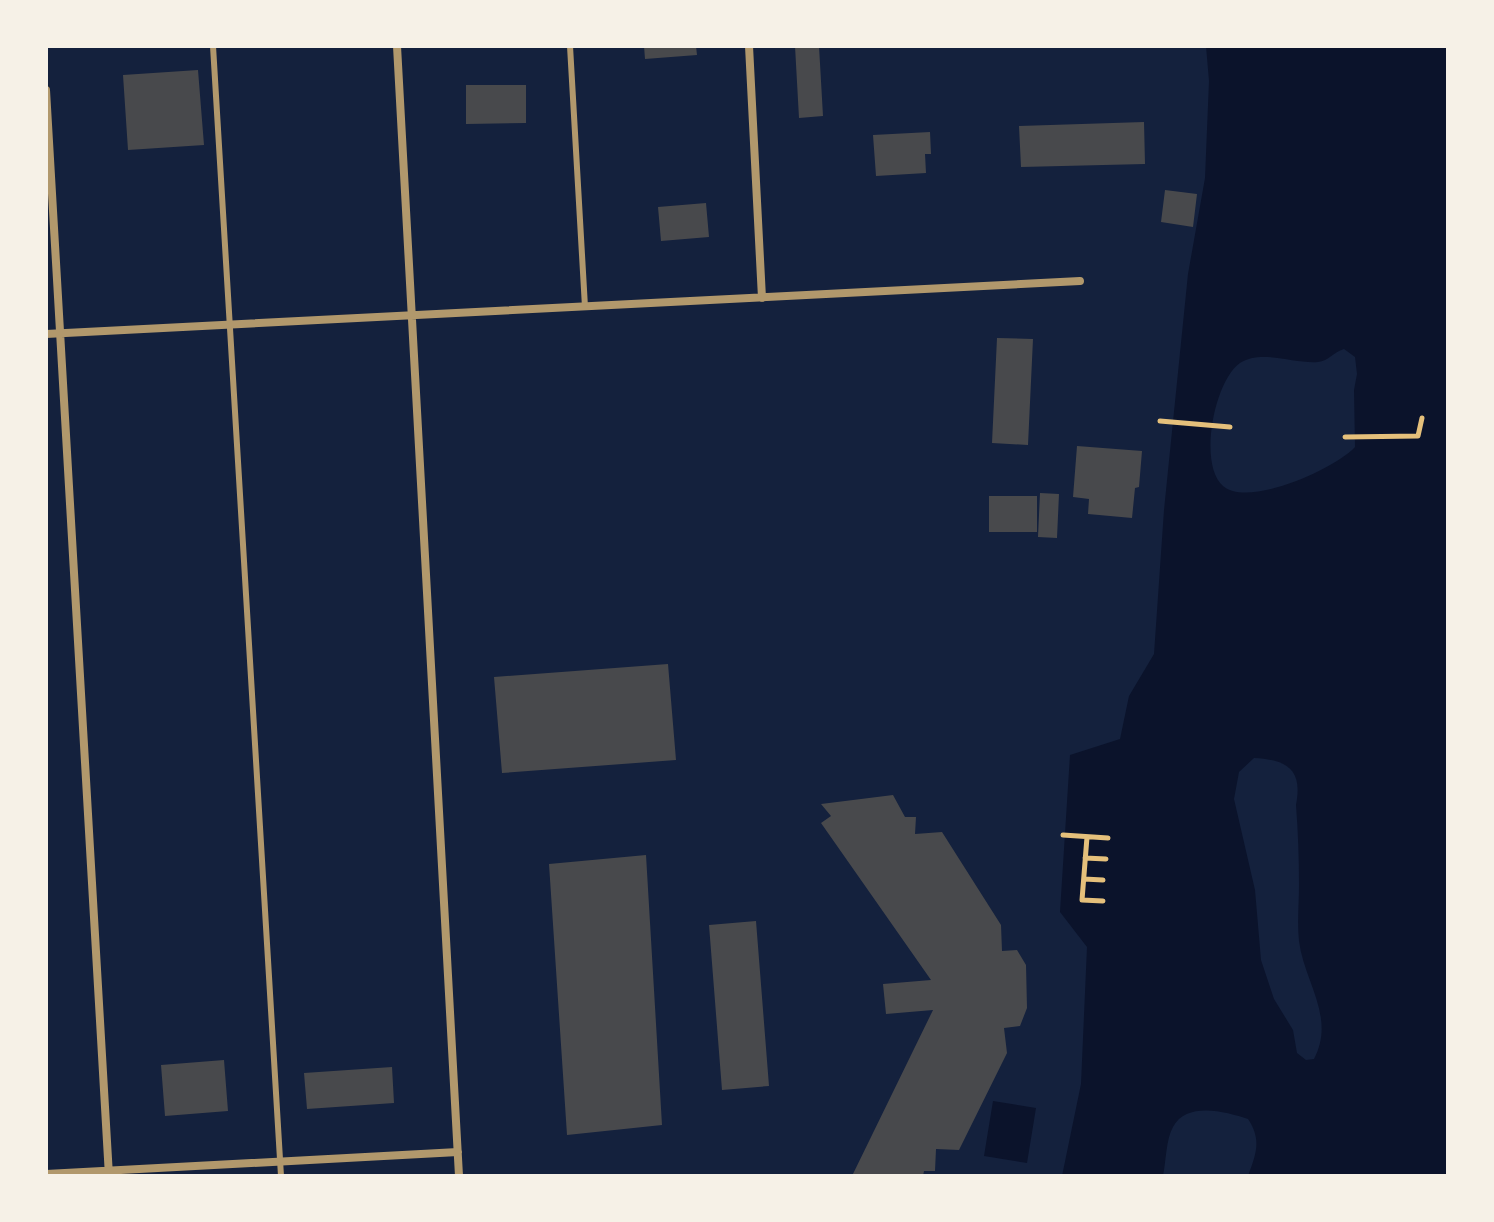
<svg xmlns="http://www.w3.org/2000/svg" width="1494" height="1222" viewBox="0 0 1494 1222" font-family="Bitter,serif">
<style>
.water{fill:#0b132b;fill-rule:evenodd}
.building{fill:#48494c}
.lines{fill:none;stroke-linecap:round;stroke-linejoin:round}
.path{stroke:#e5c07b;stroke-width:5}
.service{stroke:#b1986c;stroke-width:6}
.minor{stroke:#b1986c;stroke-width:8}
</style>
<rect width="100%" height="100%" fill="#14213d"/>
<!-- water -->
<path class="water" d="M1206 46H1448V1176H1248C1256 1154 1262 1140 1248 1119 1226 1112 1187 1101 1173 1127 1166 1139 1166 1162 1163 1176H1062L1081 1084 1087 947 1060 912 1070 755 1120 739 1129 696 1154 654 1164 510 1188 274 1205 178 1209 81ZM1344 349 1355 357 1357 374 1354 390 1355 447C1335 469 1248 508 1223 486 1198 465 1214 381 1240 363 1261 349 1294 364 1318 362 1329 361 1333 352 1344 349ZM1254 758C1287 760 1303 769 1296 805 1298 831 1299 858 1299 885 1299 903 1297 923 1299 941 1304 982 1336 1017 1314 1059L1306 1060 1297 1053 1293 1030 1274 999 1261 960 1255 890 1234 799 1239 772Z
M993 1101 1036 1108 1027 1163 984 1156Z"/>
<!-- building -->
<path class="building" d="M644 46H696L697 55 645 59Z
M795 46H819L823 116 799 118Z
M198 70 204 145 128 150 123 75Z
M466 85H526V123L466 124Z
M1144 122 1145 164 1021 167 1019 126Z
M930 132 931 154H925L926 173 876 176 873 135Z
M1165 190 1197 194 1193 227 1161 222Z
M706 203 709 237 661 241 658 207Z
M997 338 1033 339 1028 445 992 443Z
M1077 446 1142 451 1139 487 1135 488 1132 518 1088 514 1089 499 1073 497Z
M1040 493 1059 494 1057 538 1038 537Z
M989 496H1037V532H989Z
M668 664 676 760 502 773 494 677Z
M893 795 905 817H916L915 834 942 832 1001 925 1002 951 1017 950 1026 965 1027 1008 1020 1026 1004 1028 1007 1053 959 1150 936 1149 935 1171H924L923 1176H852L933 1010 886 1014 883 984 931 980 821 823 831 816 821 804Z
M646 855 662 1125 567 1135 549 864Z
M756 921 769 1086 722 1090 709 925Z
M224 1060 228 1111 165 1116 161 1065Z
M392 1067 394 1103 307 1109 304 1073Z"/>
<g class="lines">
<!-- path -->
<path class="path" d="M1160 421 1230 427
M1345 437 1418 436 1422 418
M1063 835 1108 838
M1087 837 1082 900 1103 901
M1085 858 1106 859
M1084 879 1103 880"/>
<!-- service -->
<path class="service" d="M213 46 281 1176
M570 46 585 307"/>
<!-- minor -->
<path class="minor" d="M397 46 459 1176
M749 46 762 298
M46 90 109 1176
M46 334 1080 281
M46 1174 458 1152"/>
</g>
<!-- border -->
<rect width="1494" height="1222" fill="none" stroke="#f6f1e7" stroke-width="96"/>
</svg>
